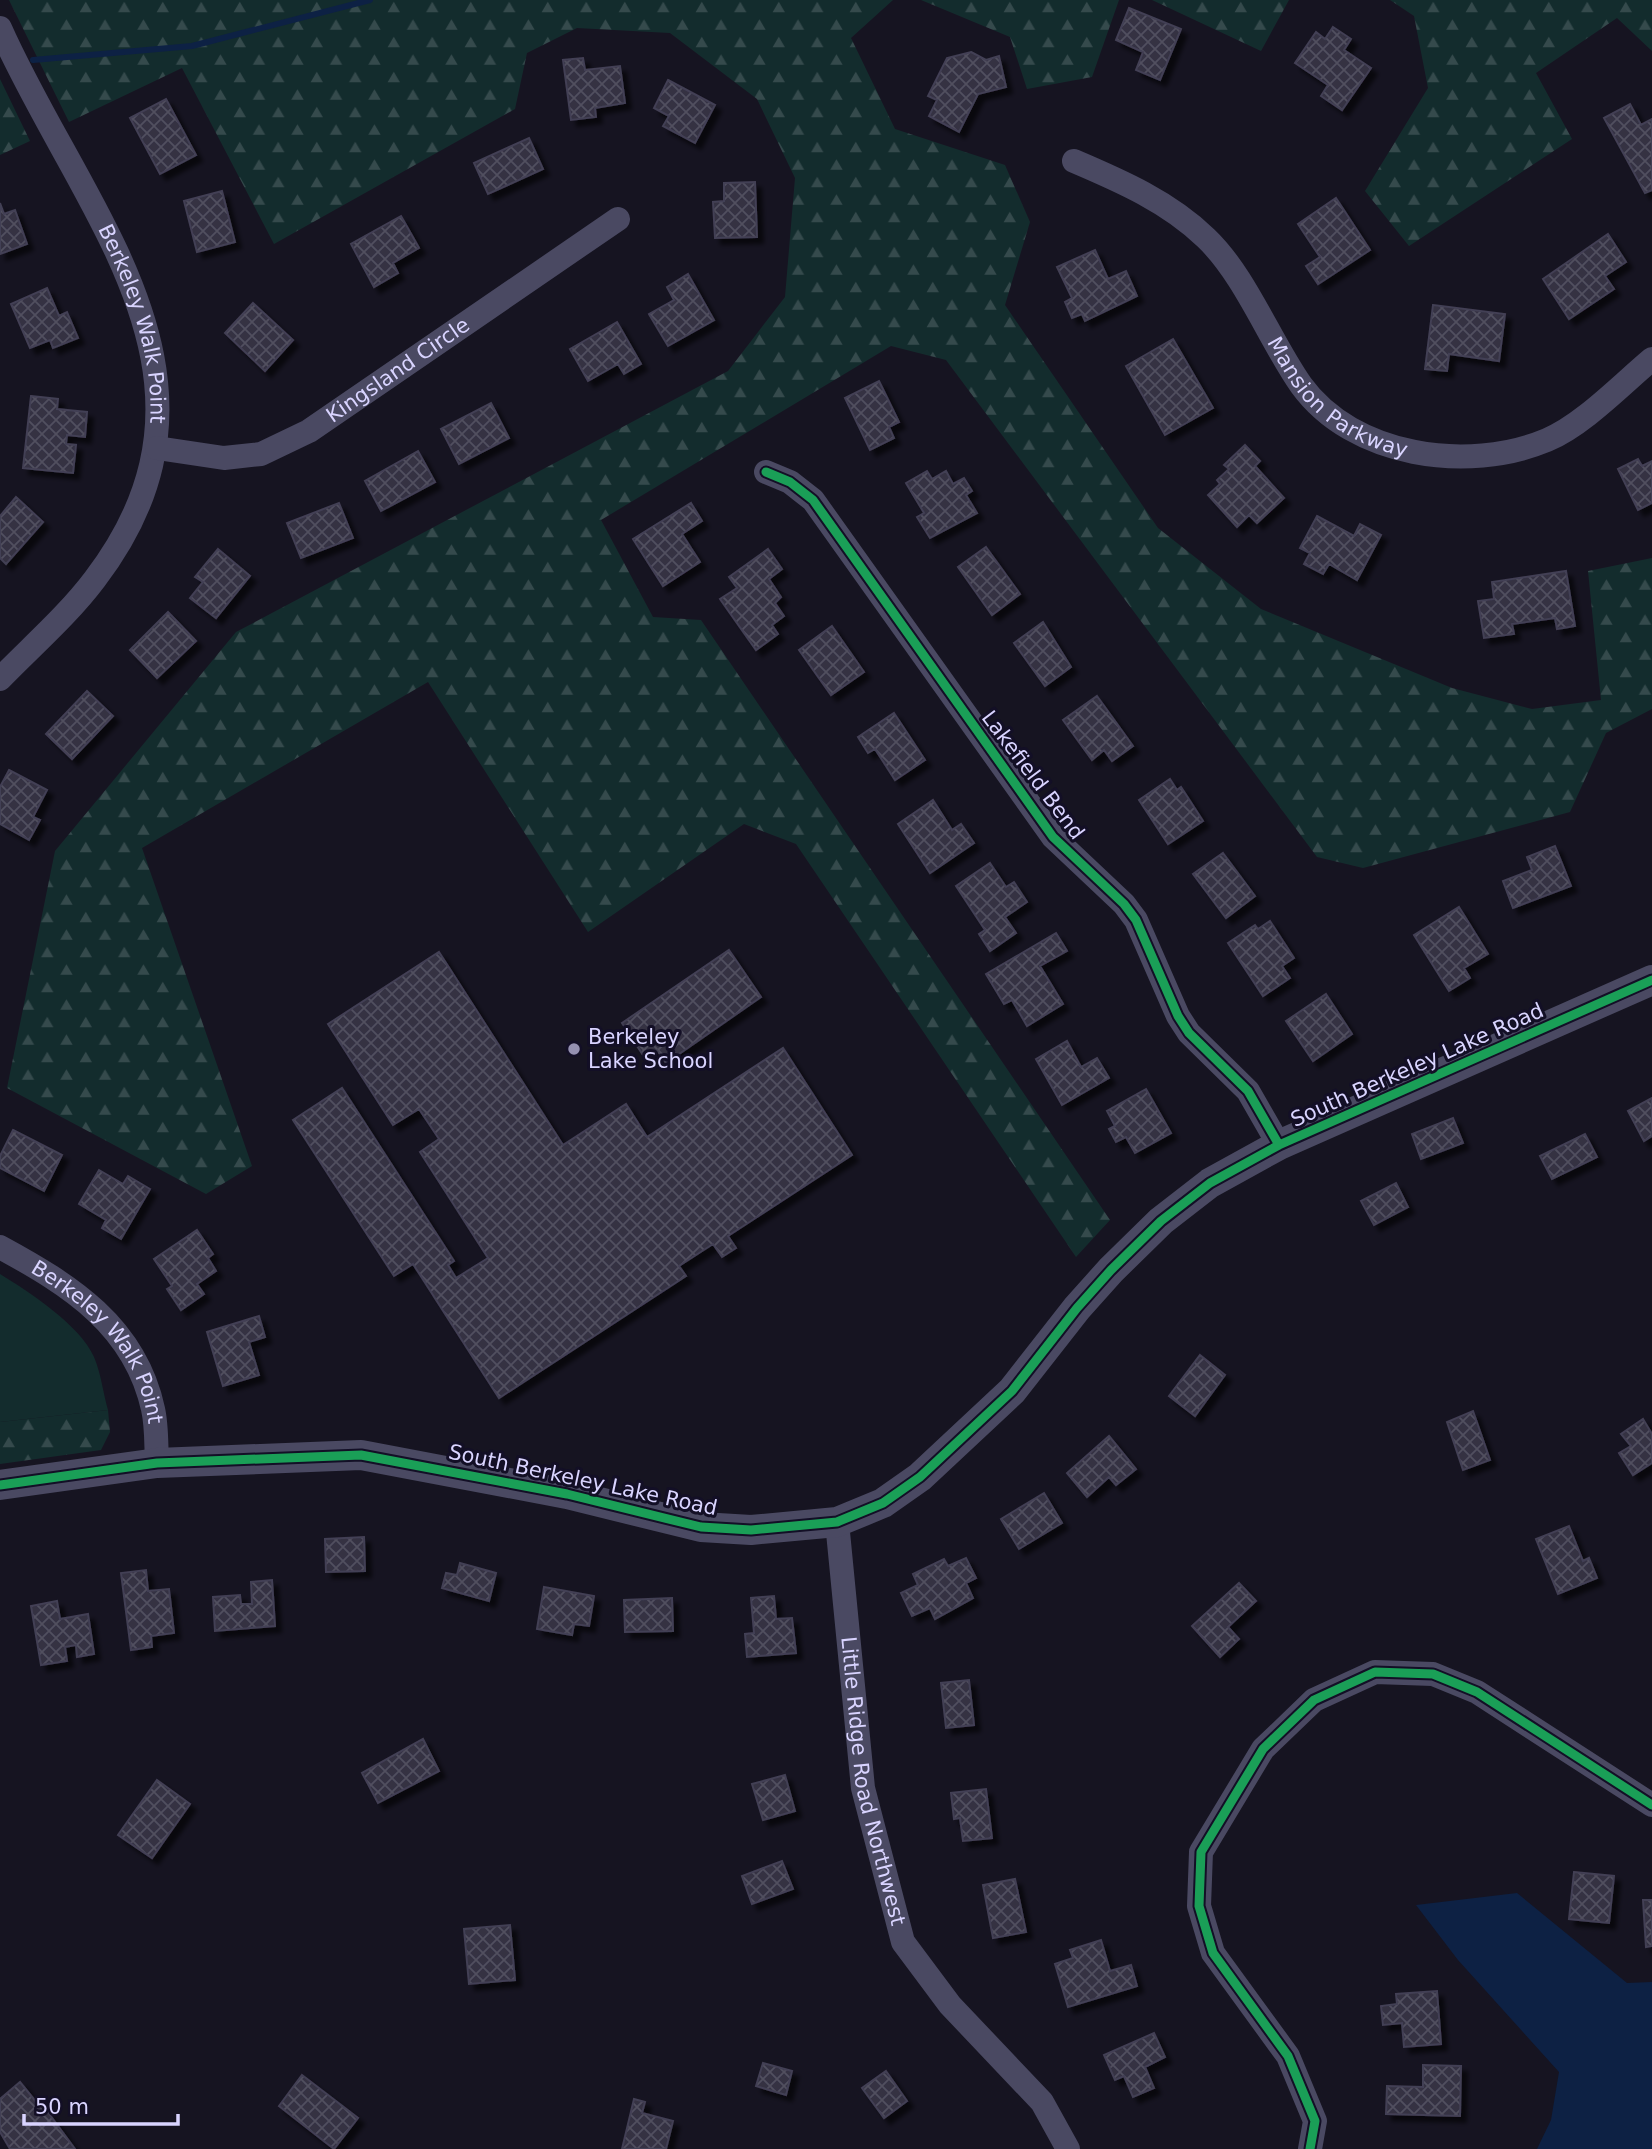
<svg xmlns="http://www.w3.org/2000/svg" width="1652" height="2149" viewBox="0 0 1652 2149" font-family="'DejaVu Sans',sans-serif">
<style>
.forest{fill:url(#forest-firs)}
.pitch{fill:#132c2d}
.water{fill:#0d2144}
.lines{fill:none;stroke-linecap:round;stroke-linejoin:round}
.stream{stroke:#0d2144;stroke-width:6}
.building{fill:url(#building-cross-hatch);stroke:#433f54;stroke-width:2;filter:url(#shadow)}
.minor{stroke:#4a4962;stroke-width:24}
.tertiary{stroke:#4a4962;stroke-width:30}
.cycleway-casing{stroke:#130f26;stroke-width:13}
.cycleway{stroke:#1a9f57;stroke-width:9}
.poi-dot{fill:#9591b1;stroke:#130f26;stroke-width:2.5}
.labels{text-anchor:middle;dominant-baseline:central;stroke-width:6;stroke-linejoin:round;paint-order:stroke}
.street-label{font-size:21px;fill:#d9d4ff;stroke:#130f26}
.poi-label{font-size:21px;fill:#d9d4ff;stroke:#130f26;text-anchor:start}
</style>
<defs>
<pattern id="forest-firs" width="22" height="20" patternUnits="userSpaceOnUse" patternTransform="scale(1.75)"><rect width="22" height="20" fill="#132c2d"/><path d="M5 1l3.5 6h-7zM16 11l3.5 6h-7z" fill="#354a4c"/></pattern>
<pattern id="building-cross-hatch" width="8" height="8" patternUnits="userSpaceOnUse" patternTransform="scale(1.75)"><rect width="8" height="8" fill="#343243"/><path d="M0 0l8 8M0 8l8-8" fill="none" stroke="#514f5f"/></pattern>
<filter id="shadow"><feDropShadow dx="6" dy="6" stdDeviation="2" flood-color="#0009"/></filter>
</defs>
<rect width="100%" height="100%" fill="#161421"/>
<!-- forest -->
<path class="forest" d="M9 0H893L851 38 895 129 1005 165 1030 222 1005 305 1158 528 1261 609 1452 688 1532 709 1601 700 1588 571 1652 558V709L1606 733 1570 812 1363 868 1317 857 946 360 891 346 601 520 653 617 701 620 1110 1220 1076 1257 796 844 744 824 588 932 428 682 142 848 252 1166 206 1194 7 1088 55 851 236 632 728 371 785 297 795 178 757 99 670 33 577 28 527 53 515 109 274 244 182 68 69 122Z
M921 0H1119L1092 77 1027 89 1010 37Z
M1152 0H1289L1261 51Z
M1390 0H1652V51L1617 18 1536 73 1572 139 1409 246 1365 191 1428 88 1414 16Z
M0 79 30 141 0 155Z
M108 1410 110 1432 101 1450 0 1464V1422Z"/>
<!-- pitch -->
<path class="pitch" d="M0 1274C28 1291 81 1326 94 1357 101 1373 103 1393 108 1410L0 1422Z"/>
<!-- water -->
<path class="water" d="M1517 1893 1627 1983 1652 1982V2149H1537L1551 2120 1559 2072 1458 1960 1416 1905Z"/>
<g class="lines">
<!-- stream -->
<path class="stream" d="M33 60 192 46 370 0"/>
</g>
<!-- building -->
<path class="building" d="M1129 8 1181 29 1160 80 1136 70 1143 52 1116 40Z
M1333 27 1351 39 1344 50 1371 68 1342 110 1321 96 1328 85 1295 63 1316 32 1325 39Z
M971 52 986 60 999 56 1006 87 978 94 959 132 929 116 937 100 928 96 947 58Z
M583 58 585 70 620 66 625 103 595 108 596 117 571 120 563 60Z
M668 80 715 105 695 143 663 126 669 116 654 108Z
M166 99 196 155 160 174 130 118Z
M1630 104 1641 125 1652 119V190L1645 193 1604 118Z
M529 138 543 169 488 194 474 163Z
M755 182 757 237 715 238 713 202 724 201V183Z
M222 191 235 242 197 252 184 201Z
M1336 198 1370 250 1318 284 1306 266 1320 257 1298 224Z
M0 203 4 214 15 210 27 244 0 254Z
M401 216 419 248 393 263 398 273 374 287 351 244Z
M1608 234 1626 262 1605 276 1614 289 1569 319 1543 279Z
M1095 250 1108 279 1126 271 1137 296 1085 321 1082 314 1072 318 1065 302 1072 298 1057 267Z
M688 274 714 320 668 346 649 314 674 300 667 287Z
M47 288 59 316 67 312 78 338 53 348 50 340 30 348 11 304Z
M253 303 293 340 265 371 225 333Z
M1433 305 1505 314 1499 361 1449 354 1447 371 1425 369Z
M617 322 641 364 624 374 618 364 588 381 570 349Z
M1173 339 1213 408 1165 435 1126 366Z
M879 381 899 422 889 427 894 438 870 450 845 398Z
M31 396 58 399 57 409 87 412 85 437 67 435 66 444 76 445 73 473 23 468Z
M491 403 509 438 459 464 441 429Z
M1245 445 1260 461 1255 466 1284 498 1257 523 1249 515 1237 527 1208 495 1220 484 1217 480 1229 469 1224 465Z
M418 451 435 482 381 511 365 481Z
M1638 459 1642 466 1652 461V503L1638 510 1618 469Z
M927 471 932 479 946 471 953 484 964 478 972 491 966 495 977 513 930 538 917 517 924 513 906 483Z
M16 497 43 522 6 564 0 558V516Z
M339 503 353 538 301 558 287 523Z
M691 503 702 521 682 534 700 562 663 586 633 539Z
M1317 516 1354 536 1360 524 1381 535 1357 580 1329 564 1323 574 1304 564 1310 553 1300 548Z
M986 547 1020 594 992 615 958 567Z
M218 549 250 576 216 618 190 598 203 582 195 577Z
M768 549 782 569 769 579 781 597 775 603 784 616 772 625 778 634 756 650 720 599 737 588 729 577Z
M1566 571 1575 626 1557 629 1555 618 1512 624 1514 634 1484 638 1478 601 1494 599 1492 582Z
M168 612 196 641 157 678 130 650Z
M1043 622 1071 667 1045 686 1014 643Z
M832 626 864 672 831 695 799 650Z
M87 691 113 716 72 759 46 734Z
M1097 696 1133 746 1112 761 1104 750 1092 760 1063 720Z
M894 713 925 760 895 780 875 749 868 753 858 737Z
M9 770 47 790 33 817 40 820 29 840 0 824V787Z
M1170 779 1177 790 1181 787 1203 821 1168 844 1139 800Z
M933 800 952 830 961 824 974 843 930 873 898 824Z
M1555 846 1571 886 1513 908 1503 881 1532 870 1527 857Z
M1223 853 1255 896 1226 918 1193 874Z
M990 863 1006 887 1014 882 1027 902 1005 917 1016 933 990 951 979 934 985 930 956 886Z
M1459 907 1488 954 1464 968 1470 978 1449 991 1414 935Z
M1270 921 1294 958 1282 966 1290 978 1263 996 1228 943 1255 925 1258 929Z
M1056 933 1067 951 1040 966 1063 1004 1027 1026 1012 1000 1004 1004 986 974Z
M729 950 761 997 666 1063 657 1050 645 1058 622 1023Z
M439 952 563 1145 626 1104 647 1137 783 1048 852 1155 728 1236 736 1248 722 1257 713 1244 679 1266 686 1276 499 1398 413 1264 394 1276 293 1120 342 1088 454 1261 448 1265 456 1278 488 1258 420 1152 439 1139 419 1109 393 1125 328 1024Z
M1326 994 1352 1034 1313 1061 1286 1021Z
M1067 1041 1081 1067 1097 1058 1109 1078 1062 1105 1036 1059Z
M1146 1089 1171 1133 1135 1153 1126 1137 1116 1142 1109 1129 1115 1126 1107 1111Z
M1652 1098V1136L1644 1141 1628 1111Z
M1453 1118 1463 1143 1421 1159 1412 1134Z
M13 1130 62 1155 44 1191 0 1168V1156Z
M1585 1134 1597 1157 1552 1179 1540 1156Z
M99 1170 123 1184 128 1176 150 1189 121 1239 102 1228 106 1220 79 1204Z
M1396 1183 1408 1207 1374 1225 1361 1201Z
M197 1230 213 1254 208 1258 216 1271 197 1284 204 1294 181 1310 167 1289 172 1286 154 1259Z
M259 1316 265 1337 249 1342 259 1375 223 1386 207 1332Z
M1200 1355 1225 1375 1195 1416 1169 1396Z
M1473 1411 1490 1460 1463 1470 1447 1422Z
M1643 1419 1652 1434V1463L1633 1475 1619 1453 1631 1446 1621 1434Z
M1109 1436 1136 1469 1116 1485 1109 1477 1087 1497 1067 1473Z
M1044 1493 1062 1523 1019 1549 1001 1519Z
M1569 1526 1583 1561 1589 1558 1597 1578 1558 1594 1536 1539Z
M364 1537 365 1571 326 1572 325 1539Z
M966 1558 976 1578 966 1583 973 1598 935 1619 930 1608 912 1616 901 1593 918 1585 913 1574 944 1559 948 1566Z
M460 1563 496 1573 489 1601 442 1588 446 1573 457 1575Z
M146 1570 148 1591 169 1589 174 1633 151 1636 152 1647 131 1650 121 1573Z
M272 1580 275 1626 215 1631 213 1597 240 1595 241 1604H252L251 1582Z
M1239 1583 1256 1601 1228 1627 1239 1639 1220 1657 1192 1626Z
M544 1587 594 1596 589 1626 574 1624 572 1635 537 1629Z
M774 1596 776 1619 792 1618 796 1653 747 1657 745 1634 754 1633 751 1598Z
M672 1598 673 1631 625 1632 624 1600Z
M57 1601 60 1619 88 1614 94 1654 77 1657 76 1645 65 1647 67 1661 41 1665 31 1606Z
M969 1680 974 1725 946 1728 941 1683Z
M423 1739 439 1771 378 1803 362 1773Z
M785 1775 795 1811 763 1820 752 1784Z
M157 1780 190 1804 152 1858 118 1835Z
M986 1789 992 1838 963 1841 960 1818 954 1819 951 1793Z
M782 1861 793 1889 752 1904 742 1876Z
M1574 1872 1614 1876 1609 1923 1569 1919Z
M1015 1879 1026 1932 993 1938 983 1885Z
M1643 1900H1652V1946L1646 1947Z
M510 1925 515 1980 469 1984 464 1929Z
M1101 1940 1110 1971 1131 1965 1137 1986 1068 2007 1055 1964 1073 1958 1070 1950Z
M1437 1991 1441 2044 1404 2047 1402 2023 1383 2025 1381 2006 1397 2004 1396 1994Z
M1154 2033 1165 2057 1145 2067 1154 2088 1133 2097 1124 2076 1115 2080 1104 2055Z
M763 2063 792 2071 786 2095 756 2086Z
M1423 2065 1461 2066 1460 2116 1386 2114 1387 2086 1423 2087Z
M886 2071 907 2101 884 2118 862 2088Z
M302 2075 358 2118 334 2149 279 2106Z
M20 2082 45 2113 47 2111 75 2149H10L0 2132V2099Z
M634 2099 645 2102 642 2113 673 2121 666 2149H622Z"/>
<g class="lines">
<!-- minor -->
<g class="minor">
<path id="s1" d="M0 28C82 213 248 378 95 579 68 615 31 647 0 679"/>
<path id="s2" d="M1074 161C1121 181 1169 202 1206 238 1245 275 1270 341 1301 385 1353 457 1468 473 1547 440 1583 425 1622 384 1652 359"/>
<path id="s3" d="M157 448 224 458 261 454 309 431 618 219"/>
<path d="M766 472 790 482 813 500 1053 837 1124 904 1136 920 1178 1016 1189 1033 1248 1091 1279 1145"/>
<path id="s4" d="M0 1247C70 1285 135 1326 153 1409 157 1426 156 1446 157 1463"/>
<path id="s5" d="M837 1522 863 1788 903 1942 950 2005 1042 2102 1068 2149"/>
<path d="M1310 2149 1315 2121 1288 2056 1213 1953 1199 1906 1201 1852 1263 1749 1314 1700 1375 1672 1433 1674 1477 1692 1652 1805"/>
</g>
<!-- tertiary -->
<path class="tertiary" d="M0 1485 157 1463 361 1455 567 1494 701 1527 751 1530 837 1522 883 1503 920 1477 1012 1391 1077 1308 1111 1270 1161 1221 1210 1183 1279 1145 1652 980"/>
<!-- cycleway casing -->
<g class="cycleway-casing">
<path id="cycleway" d="M766 472 790 482 813 500 1053 837 1124 904 1136 920 1178 1016 1189 1033 1248 1091 1279 1145
M0 1485 157 1463 361 1455 567 1494 701 1527 751 1530 837 1522 883 1503 920 1477 1012 1391 1077 1308 1111 1270 1161 1221 1210 1183 1279 1145 1652 980
M1310 2149 1315 2121 1288 2056 1213 1953 1199 1906 1201 1852 1263 1749 1314 1700 1375 1672 1433 1674 1477 1692 1652 1805"/>
</g>
<!-- cycleway -->
<use href="#cycleway" class="cycleway"/>
</g>
<!-- markers -->
<circle class="poi-dot" cx="574" cy="1049" r="7"/>
<g class="labels">
<!-- street labels -->
<g class="street-label">
<text stroke="none"><textPath href="#s1" startOffset="327">Berkeley Walk Point</textPath></text>
<text stroke="none"><textPath href="#s3" startOffset="266">Kingsland Circle</textPath></text>
<text stroke="none"><textPath href="#s2" startOffset="366">Mansion Parkway</textPath></text>
<text transform="translate(1033 775) rotate(53)">Lakefield Bend</text>
<text transform="translate(1417 1065) rotate(-24)">South Berkeley Lake Road</text>
<text stroke="none"><textPath href="#s4" startOffset="142">Berkeley Walk Point</textPath></text>
<text transform="translate(583 1480) rotate(12)">South Berkeley Lake Road</text>
<text stroke="none"><textPath href="#s5" startOffset="262">Little Ridge Road Northwest</textPath></text>
</g>
<!-- poi labels -->
<g class="poi-label">
<text x="588" y="1037">Berkeley<tspan x="588" dy="24">Lake School</tspan></text>
</g>
</g>
<!-- scale -->
<path d="M24 2114v10h154v-10" fill="none" stroke="#d9d4ff" stroke-width="3.5"/>
<text x="35" y="2114" font-size="21" fill="#d9d4ff" stroke="#130f26" stroke-width="5" paint-order="stroke">50 m</text>
</svg>
